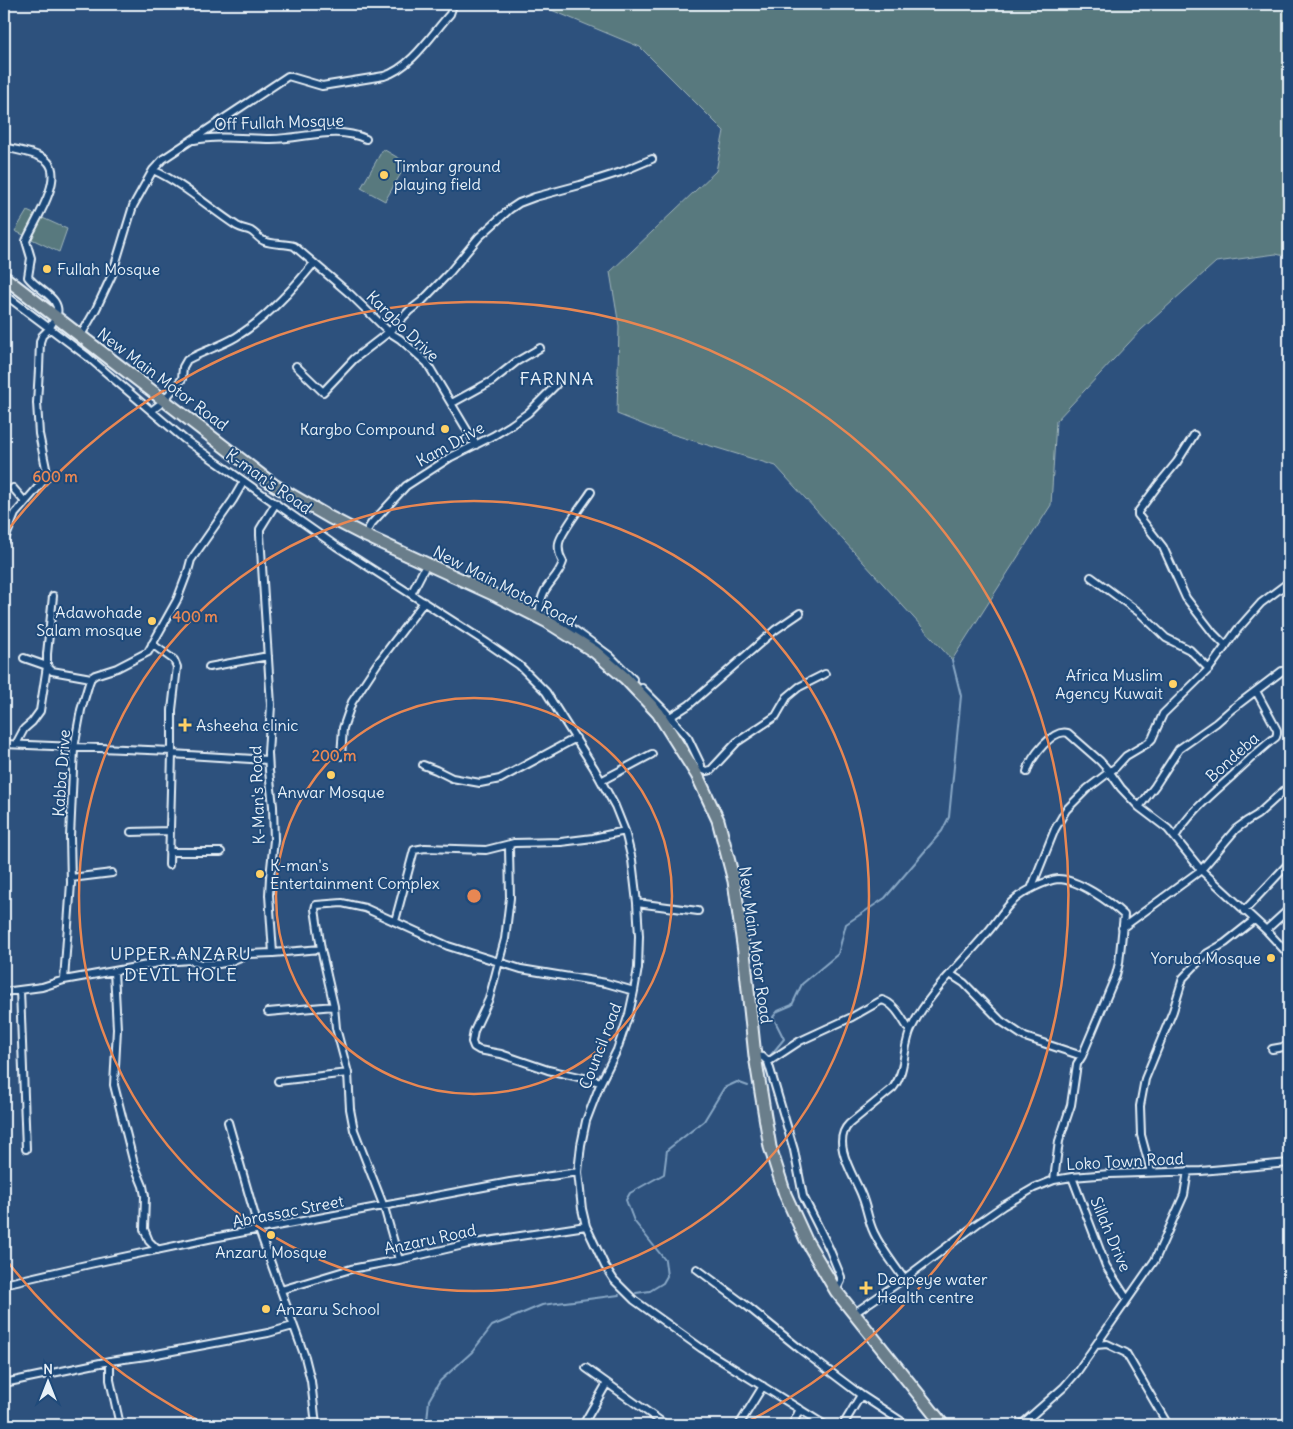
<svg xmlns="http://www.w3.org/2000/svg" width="1293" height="1429" viewBox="0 0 1293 1429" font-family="Delius,sans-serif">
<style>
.green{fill:#59797e;stroke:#a0b5bb}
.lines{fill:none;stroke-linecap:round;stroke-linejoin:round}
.stream{stroke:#89a8c6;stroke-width:2}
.street-casing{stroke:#e8f1f8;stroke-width:10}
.highway-casing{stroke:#e8f1f8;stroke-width:15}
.street{stroke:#1f4a7a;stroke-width:6}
.highway{stroke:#6b7e8b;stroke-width:11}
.ring{fill:none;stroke:#e88753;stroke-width:2.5}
.poi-dot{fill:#ffd166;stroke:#1f4a7a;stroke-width:2}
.labels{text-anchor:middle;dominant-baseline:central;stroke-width:4;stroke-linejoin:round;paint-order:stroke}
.street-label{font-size:16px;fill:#e8f1f8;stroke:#1f4a7a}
.poi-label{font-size:16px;fill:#e8f1f8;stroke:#1f4a7a;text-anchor:start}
.neighbourhood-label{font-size:18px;letter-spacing:1px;fill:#e8f1f8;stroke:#1f4a7a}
.centre{fill:#e88753;stroke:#1f4a7a;stroke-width:2.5}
.ring-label{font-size:15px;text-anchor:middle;font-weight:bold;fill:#e88753;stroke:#1f4a7a;stroke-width:4;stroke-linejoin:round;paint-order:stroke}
</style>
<rect width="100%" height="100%" fill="#2d517d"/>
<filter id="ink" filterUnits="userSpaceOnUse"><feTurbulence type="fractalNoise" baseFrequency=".02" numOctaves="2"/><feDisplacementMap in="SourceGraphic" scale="10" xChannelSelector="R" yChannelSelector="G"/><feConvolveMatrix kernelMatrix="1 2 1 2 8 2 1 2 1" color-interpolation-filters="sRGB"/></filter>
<g filter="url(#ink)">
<!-- green -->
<path class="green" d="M537 4H1289V257L1276 254 1216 262 1141 330 1056 421 1051 505 952 660 776 466 652 428 617 414 619 326 610 272 716 171 724 131 640 47Z
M383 149 407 163 385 201 361 188Z
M27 211 67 229 59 252 15 231Z"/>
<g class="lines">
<!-- stream -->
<path class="stream" d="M761 1067 784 1039 773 1017 778 1011 792 1005 802 984 838 954 846 924 885 898 942 831 949 817 961 696 952 660
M636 1293 650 1291 663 1283 667 1276 665 1260 634 1221 626 1200 630 1193 664 1174 667 1150 704 1121 724 1088 737 1082 748 1086
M422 1425 427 1421 429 1400 440 1381 472 1352 492 1326 542 1305 619 1295"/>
<!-- street casing -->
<g class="street-casing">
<path id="street" d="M194 140C220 135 246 139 271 139 304 139 335 125 366 139
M4 147C15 150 40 153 48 162 64 179 33 224 26 241L31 258 28 277C38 291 64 298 56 318
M153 170C184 184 209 208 237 226 242 229 247 229 251 231 256 234 259 239 264 241 273 245 284 243 294 246L350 294 389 332 400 339 427 363 476 445
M4 294 88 357 184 439 336 546 487 643 519 665 546 692 594 768 615 806 625 831 632 860 637 903 639 936 638 968 634 991 629 1014 617 1050 601 1082 586 1121 581 1145 578 1172 582 1209 586 1226 605 1266 614 1280 634 1300 701 1348 825 1425
M80 337 96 309 112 275 133 206 153 170 163 159 288 76 322 86 384 76C411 68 432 34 450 14L452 8V4
M296 366 323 392 354 359 389 332 409 311 422 301 450 272 479 237 510 209 519 203 535 197 580 185 621 172 652 159
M164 400 182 379 183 367 187 360C203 351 221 346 236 337 264 320 293 289 314 263
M452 403 492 381 516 362 540 348
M151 411 159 405
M1194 435 1177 462 1158 485 1138 512V515L1163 547 1186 598 1213 633 1226 646
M13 488 25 502
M276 503 260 529V535L271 705 268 753 269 771 273 806 274 840 270 877 269 895 273 953 321 949
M366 536 368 529 371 524 406 486 451 457 493 436 511 425 528 413 556 385
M4 542 15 514 46 478V468L39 434 37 403 39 369 40 342 42 336 49 329 53 322
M1091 577 1140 613 1166 638 1190 650 1209 669
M411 594 424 569
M53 596 47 654V666L52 671 91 678
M547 619 540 610C541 584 556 583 563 562 560 557 558 549 559 543 561 532 584 503 591 492
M548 620H555L565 623 610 656 633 679
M152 644 174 660 177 667 172 710V754L169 865
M209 667 268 656
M642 688 663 709 688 738 701 765V769
M670 717 689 705 775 630 800 613
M4 744 172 751
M16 744 24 729 32 722 40 711 47 666 24 658
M172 754 268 760
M341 756 343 728 352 702 377 664 424 602
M423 765 436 770 452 778 480 783 500 779 576 738
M701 769 706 771 711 770 737 742 776 716 787 697 799 687 825 674
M1027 772C1030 758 1053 728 1068 733L1100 761 1109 771 1121 788 1139 807 1168 829 1201 870 1266 930 1289 955
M601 781 652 754
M1139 807 1155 786 1179 749 1216 723 1232 709 1282 671
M131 832 170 831
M1175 837C1189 813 1212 794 1232 776 1247 762 1260 749 1276 737L1277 734V730L1256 691
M511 844 509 848 510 898 505 939 489 999 474 1031 472 1042 474 1047 479 1050 501 1054 548 1070 601 1082
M169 852H221
M71 878 112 873
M1031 889 1055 829 1066 810 1087 789 1116 767 1126 756 1148 743 1152 739 1163 714 1209 669 1238 629 1261 603 1289 582
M637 903 698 911
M1244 911 1289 863
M395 921 414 850 425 848 486 850 514 843 561 842 593 838 625 831
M1122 928 1201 870 1236 829 1247 821 1257 815 1289 786
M1266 930 1289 909
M114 971 117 1029 114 1085 134 1164 143 1186 145 1196 144 1229 149 1241 158 1250
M950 974 964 983 1001 1021 1025 1037 1082 1056
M64 980 71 883 70 837 74 748 81 710 89 683 91 678 95 675 117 668 148 652 177 600 188 571 191 560 233 500 244 481
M20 990 26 1149
M4 992 42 987 64 980 164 962 190 960 201 964H219L229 962 248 954 273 953
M268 1012 334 1006
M1272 1049 1289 1046
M755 1056 763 1057 768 1062 794 1150 803 1196 829 1248 841 1277V1281L836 1291
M768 1062 800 1041 852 1017 882 1000C895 1003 903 1021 910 1031
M278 1081 348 1073
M228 1122 259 1230 305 1357 311 1381 316 1425
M1151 1172 1141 1135 1140 1106 1145 1079 1173 1011 1183 978 1206 954 1225 943 1254 920
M1072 1177 1106 1266 1127 1299
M399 1260 384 1207 354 1130 350 1109 348 1073 336 1028 334 1006 321 949 315 909 316 905 342 903 365 908 448 946 521 969 606 983 634 991
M697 1269 747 1306 800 1349 861 1395 907 1425
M904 1279C894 1264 882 1250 874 1233 868 1221 867 1208 862 1196 855 1177 830 1143 849 1124L893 1088C907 1070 902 1046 912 1027 929 992 960 965 985 935 994 926 1005 907 1014 900 1023 892 1046 880 1058 879 1078 879 1110 902 1124 915L1119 963 1116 975 1082 1056 1077 1064 1071 1105 1059 1141 1054 1180
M4 1284 90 1264 213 1238 510 1182 578 1172
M281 1290 351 1269 399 1260 468 1244 586 1226
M853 1314 904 1279 977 1224 1003 1206 1034 1188 1054 1180 1072 1177 1110 1174 1201 1171 1289 1163
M1096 1345 1107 1344 1126 1353 1168 1425
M586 1368 666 1425
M4 1383 110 1361
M120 1425 110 1380V1361L146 1356 268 1333 293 1326
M583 1425 607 1383
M739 1425 763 1386
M792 1425 800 1409
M843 1425 861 1395
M1021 1425 1064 1387 1077 1372 1155 1260 1184 1195 1188 1171"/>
</g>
<!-- highway casing -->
<g class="highway-casing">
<path id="highway" d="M4 277 274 485 329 517 366 536 497 596 546 621 595 652 625 678 658 713 697 775 718 820 734 881 744 952 755 1056 770 1147 785 1194 806 1240 836 1291 943 1425"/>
</g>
<!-- street -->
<use href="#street" class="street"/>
<!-- highway -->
<use href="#highway" class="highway"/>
</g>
</g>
<!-- distance rings -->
<g class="ring">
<circle cx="474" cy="896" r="198"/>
<circle cx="474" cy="896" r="395"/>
<path d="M205 1424A593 593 0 0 1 7 1261M7 531A593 593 0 1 1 743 1424"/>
</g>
<!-- markers -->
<g class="poi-dot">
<circle cx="384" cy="175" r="5"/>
<circle cx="47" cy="269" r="5"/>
<circle cx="445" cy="429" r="5"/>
<circle cx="152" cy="621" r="5"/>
<circle cx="1173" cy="684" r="5"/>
<path d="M182.5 717.5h5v5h5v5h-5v5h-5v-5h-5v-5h5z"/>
<circle cx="331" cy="775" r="5"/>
<circle cx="260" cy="874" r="5"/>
<circle cx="1271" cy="958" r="5"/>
<circle cx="271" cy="1235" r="5"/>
<path d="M863.5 1280.5h5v5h5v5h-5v5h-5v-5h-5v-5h5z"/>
<circle cx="266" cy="1309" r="5"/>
</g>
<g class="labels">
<!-- street labels -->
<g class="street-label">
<text transform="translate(279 122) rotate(-2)">Off Fullah Mosque</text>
<text transform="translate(403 326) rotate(44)">Kargbo Drive</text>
<text transform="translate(163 379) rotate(37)">New Main Motor Road</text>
<text transform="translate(450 444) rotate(-29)">Kam Drive</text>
<text transform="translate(269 481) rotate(35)">K-man's Road</text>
<text transform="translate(505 586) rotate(27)">New Main Motor Road</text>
<text transform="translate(1232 757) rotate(-42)">Bondeba</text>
<text transform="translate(61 773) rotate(-86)">Kabba Drive</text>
<text transform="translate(257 795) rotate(-92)">K-Man's Road</text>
<text transform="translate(756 945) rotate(82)">New Main Motor Road</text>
<text transform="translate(600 1046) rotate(-69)">Council road</text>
<text transform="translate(1125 1161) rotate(-3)">Loko Town Road</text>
<text transform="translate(288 1211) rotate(-11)">Abrassac Street</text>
<text transform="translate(1111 1234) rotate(67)">Sillah Drive</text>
<text transform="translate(430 1239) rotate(-12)">Anzaru Road</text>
</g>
<!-- poi labels -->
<g class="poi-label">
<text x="394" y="166">Timbar ground<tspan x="394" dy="18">playing field</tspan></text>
<text x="57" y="269">Fullah Mosque</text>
<text x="435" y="429" text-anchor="end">Kargbo Compound</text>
<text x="142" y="612" text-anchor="end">Adawohade<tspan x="142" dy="18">Salam mosque</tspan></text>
<text x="1163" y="675" text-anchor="end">Africa Muslim<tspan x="1163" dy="18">Agency Kuwait</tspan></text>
<text x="196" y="725">Asheeha clinic</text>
<text x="331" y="792" text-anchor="middle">Anwar Mosque</text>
<text x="270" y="865">K-man's<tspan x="270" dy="18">Entertainment Complex</tspan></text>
<text x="1261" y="958" text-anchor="end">Yoruba Mosque</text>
<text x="271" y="1252" text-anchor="middle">Anzaru Mosque</text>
<text x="877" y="1279">Deapeye water<tspan x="877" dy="18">Health centre</tspan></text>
<text x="276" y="1309">Anzaru School</text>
</g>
<!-- neighbourhood labels -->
<g class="neighbourhood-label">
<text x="557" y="378">FARNNA</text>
<text x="181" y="953">UPPER ANZARU<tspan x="181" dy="21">DEVIL HOLE</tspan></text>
</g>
</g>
<circle cx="474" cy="896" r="8" class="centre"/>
<g class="ring-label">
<text x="55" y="482">600 m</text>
<text x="195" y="622">400 m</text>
<text x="334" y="761">200 m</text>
</g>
<!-- margin -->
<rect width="1293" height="1429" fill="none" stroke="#1f4a7a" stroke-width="20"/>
<rect x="10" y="10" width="1273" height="1409" fill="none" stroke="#e8f1f8" stroke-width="2" filter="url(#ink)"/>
<!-- north arrow -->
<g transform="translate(48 1382)" stroke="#1f4a7a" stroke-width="4" paint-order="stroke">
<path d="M0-4L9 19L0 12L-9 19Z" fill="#e8f1f8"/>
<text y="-8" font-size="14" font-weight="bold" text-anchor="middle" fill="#e8f1f8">N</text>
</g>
</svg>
